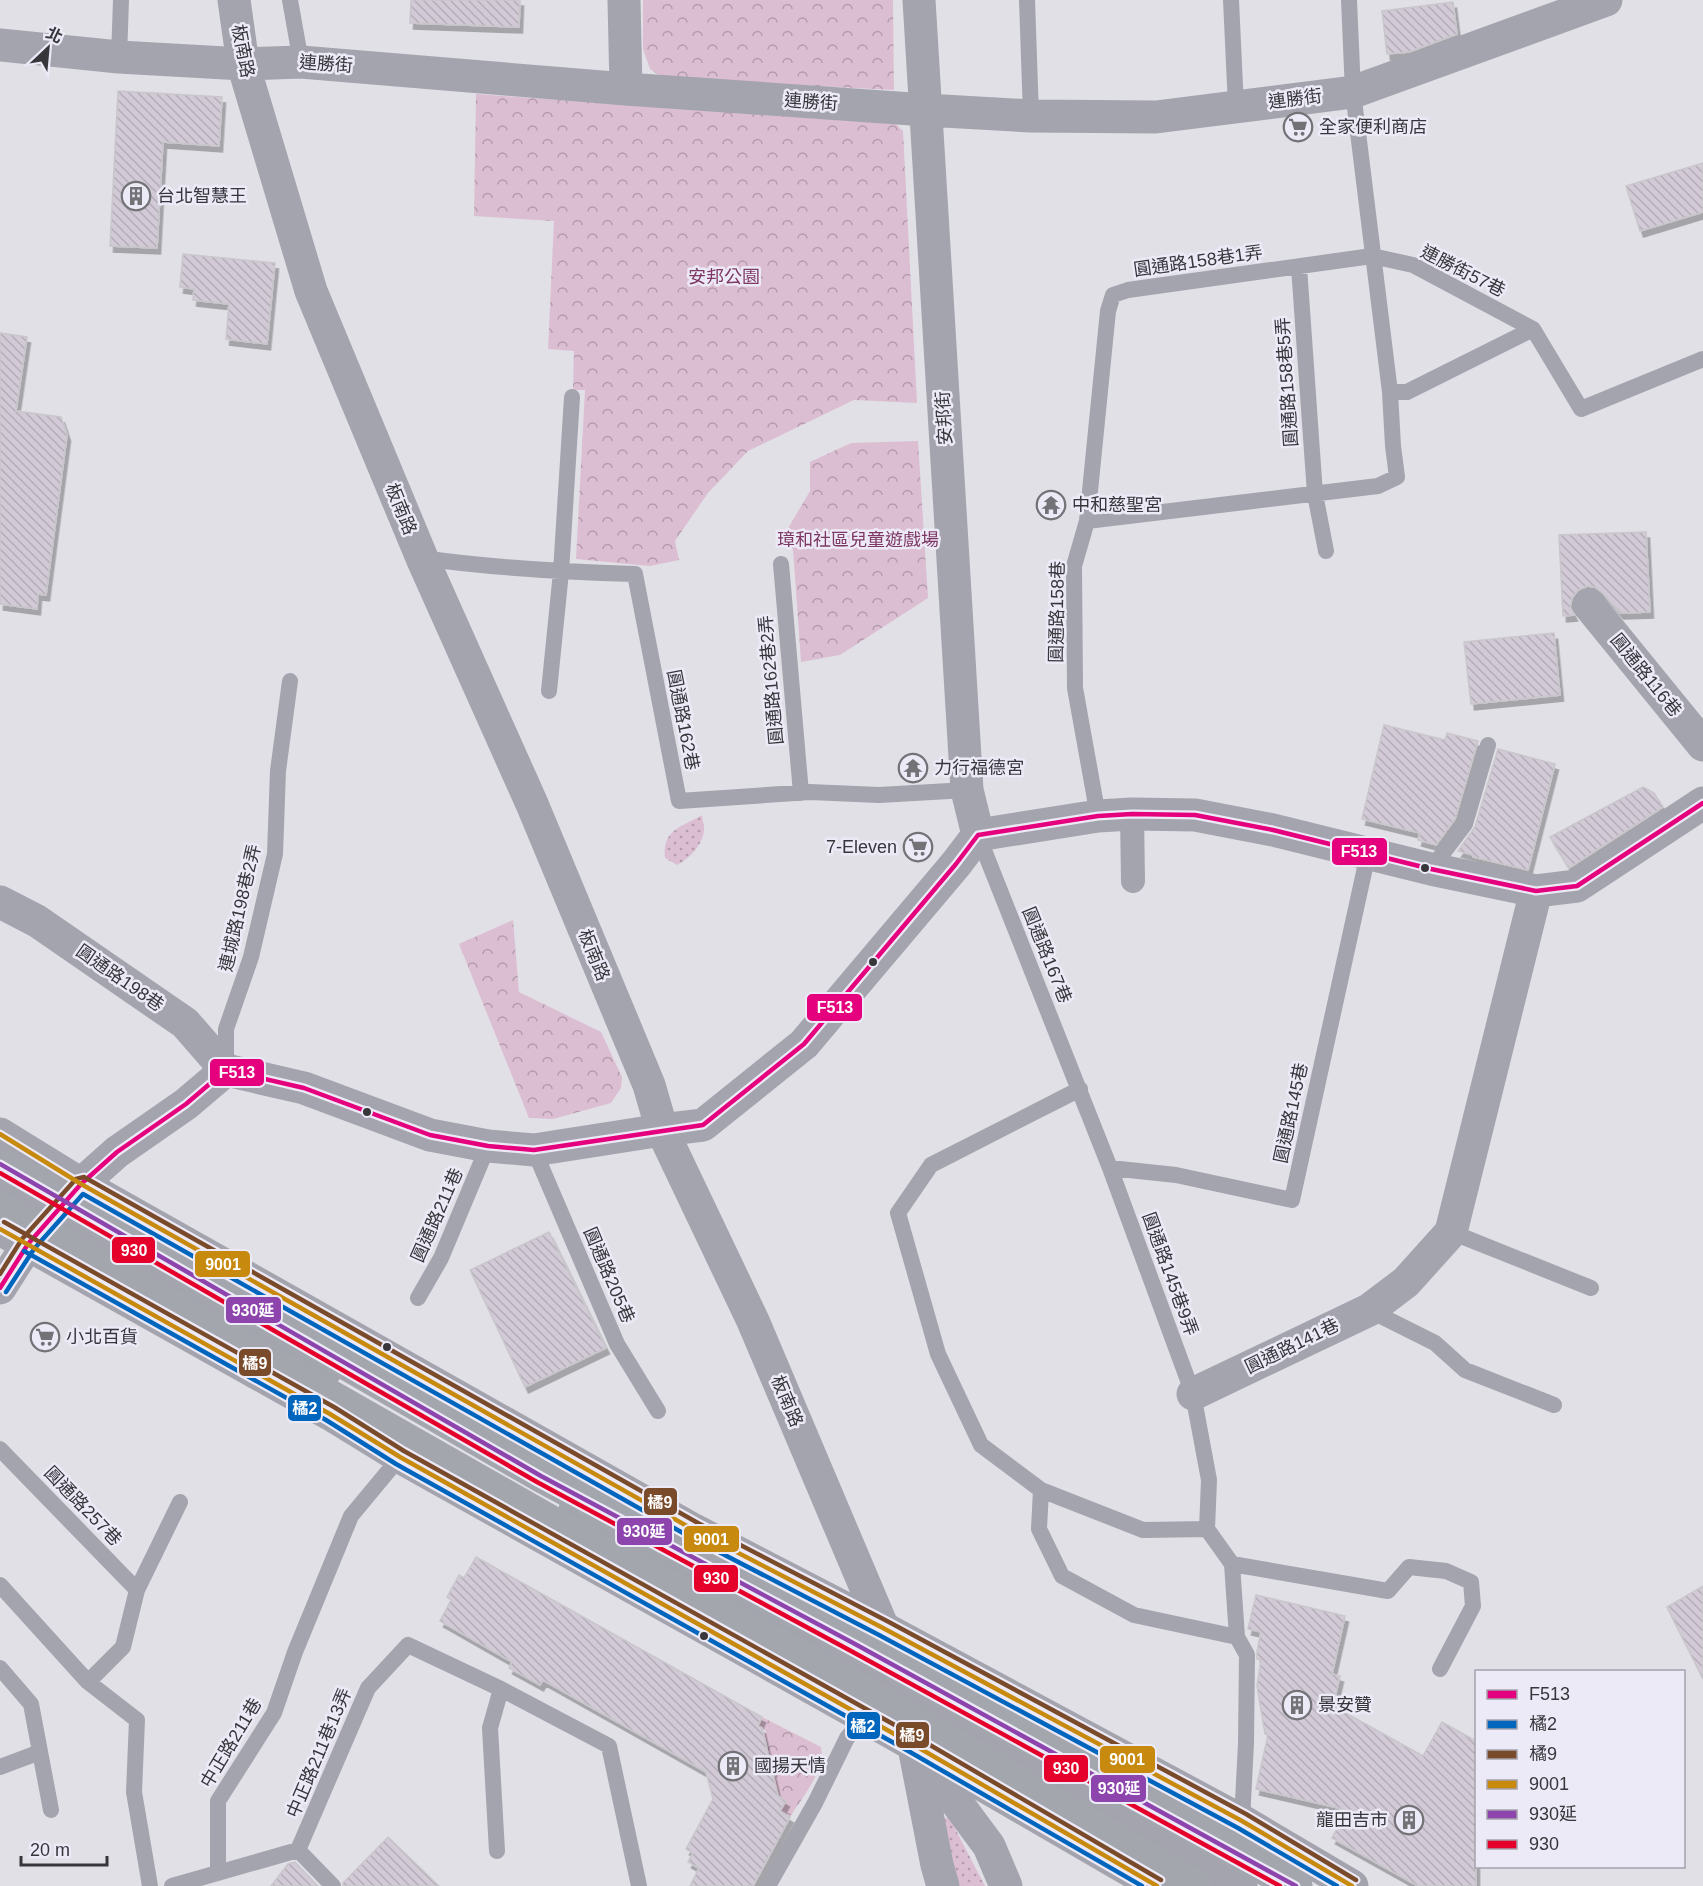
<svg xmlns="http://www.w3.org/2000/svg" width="1703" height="1886" viewBox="0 0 1703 1886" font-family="Arial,'Noto Sans TC',sans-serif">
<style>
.grass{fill:url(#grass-dots)}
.forest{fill:url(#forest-crowns)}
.building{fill:url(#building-back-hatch);stroke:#c9c7cc;stroke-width:1.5;filter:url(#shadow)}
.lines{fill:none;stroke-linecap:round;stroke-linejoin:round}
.service{stroke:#a3a4ad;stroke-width:16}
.pedestrian{stroke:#a3a4ad;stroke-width:24}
.minor{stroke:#a3a4ad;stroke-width:33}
.tertiary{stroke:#a3a4ad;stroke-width:33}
.secondary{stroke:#a3a4ad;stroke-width:33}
.trunk{stroke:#a4a6ae;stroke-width:33}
.bus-1-casing{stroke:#edeaf8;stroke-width:9}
.bus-2-casing{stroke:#edeaf8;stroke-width:9}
.bus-3-casing{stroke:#edeaf8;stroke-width:9}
.bus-4-casing{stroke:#edeaf8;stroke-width:9}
.bus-5-casing{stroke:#edeaf8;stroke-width:9}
.bus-6-casing{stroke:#edeaf8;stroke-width:9}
.bus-1{stroke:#e5007d;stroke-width:4.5}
.bus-2{stroke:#0065bd;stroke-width:4.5}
.bus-3{stroke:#7a4b2a;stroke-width:4.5}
.bus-4{stroke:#c78a0f;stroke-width:4.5}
.bus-5{stroke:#8e44ad;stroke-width:4.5}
.bus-6{stroke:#e4002b;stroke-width:4.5}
.bus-dot{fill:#37363b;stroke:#edeaf8;stroke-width:2}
.labels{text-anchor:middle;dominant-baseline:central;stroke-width:5;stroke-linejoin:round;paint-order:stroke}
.street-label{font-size:18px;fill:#37363b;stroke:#edeaf8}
.poi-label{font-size:18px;fill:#37363b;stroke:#edeaf8;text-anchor:start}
.park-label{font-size:18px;fill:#7e3863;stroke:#edeaf8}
.line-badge{stroke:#edeaf8;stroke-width:2}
.badge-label{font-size:16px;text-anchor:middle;font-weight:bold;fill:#fff}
</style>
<defs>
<pattern id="grass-dots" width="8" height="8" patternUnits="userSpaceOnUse" patternTransform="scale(1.5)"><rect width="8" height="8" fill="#dcbed2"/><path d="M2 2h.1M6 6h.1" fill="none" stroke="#b39bac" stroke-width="1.8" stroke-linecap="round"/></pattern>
<pattern id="forest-crowns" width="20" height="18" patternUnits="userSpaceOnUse" patternTransform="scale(1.5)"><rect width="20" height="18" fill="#dcbed2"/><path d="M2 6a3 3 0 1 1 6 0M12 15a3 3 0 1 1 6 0" fill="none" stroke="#b39bac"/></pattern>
<pattern id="building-back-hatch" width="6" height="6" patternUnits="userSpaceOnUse" patternTransform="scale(1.5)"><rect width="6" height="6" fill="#d2cad6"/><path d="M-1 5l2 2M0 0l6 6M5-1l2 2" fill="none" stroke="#b5aeb9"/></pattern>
<filter id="shadow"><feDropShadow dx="3.5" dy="6" stdDeviation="0" flood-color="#0004"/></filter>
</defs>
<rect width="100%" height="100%" fill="#e1e0e7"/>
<!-- grass -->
<path class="grass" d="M702 815C702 820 705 826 704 830 703 845 689 859 677 865L665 858C662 830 680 828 702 815Z
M949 1817 985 1886H957L939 1820Z"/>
<!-- forest -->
<path class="forest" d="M643 0H893L894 90 663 78 650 69 643 49Z
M476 94 896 124 903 131 917 403 854 400 748 451 708 493 675 541 679 560 650 566 576 559 585 390H573L574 351 548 349 554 221 474 216Z
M918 441 928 598 840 655 801 662 793 549 783 537 810 491V462L851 443Z
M513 920 519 992 601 1032 622 1077 621 1088 611 1103 553 1119 529 1118 459 944Z
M762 1717 821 1747C826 1769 802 1798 790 1817L780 1811 785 1800 771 1792 758 1747 766 1731 758 1726Z"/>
<!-- building -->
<path class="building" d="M411 0H520L519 27 410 23Z
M1453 2 1457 34 1409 52 1387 54 1382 11Z
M118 91 222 97 219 146 163 142 157 248 110 246Z
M1703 163V212L1640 231 1626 186Z
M183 254 275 263 267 344 226 339 229 304 193 300 194 289 180 287Z
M0 333 27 337 16 411 61 417 67 435 46 595 38 594 37 609 0 604Z
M1646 532 1650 612 1620 613 1603 593 1595 587 1587 586 1578 590 1572 598 1570 607 1574 615 1563 616 1559 535Z
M1554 633 1560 695 1471 704 1464 642Z
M1384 725 1445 740 1447 733 1478 741 1455 819 1436 845 1418 840 1420 833 1362 819Z
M1498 749 1555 764 1528 870 1473 857V855L1458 851 1475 827Z
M1643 787 1654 793 1663 807 1569 868 1550 837Z
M549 1232 606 1348 525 1387 470 1270Z
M476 1557 762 1717 758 1726 762 1728 778 1796 786 1801 780 1811 790 1817 753 1886H690L699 1868 688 1862 693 1853 686 1849 713 1799 706 1772 543 1680 540 1685 509 1668 512 1662 440 1621 451 1600 447 1597 459 1575 464 1578Z
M1703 1586V1679L1667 1607Z
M1256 1595 1345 1616 1332 1674 1340 1676 1333 1706 1423 1756 1442 1722 1476 1741V1886H1418L1332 1838 1347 1810 1256 1789 1268 1735 1265 1734 1257 1686 1261 1660 1257 1659V1652L1261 1632 1248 1629Z
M388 1837 439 1886H343V1883Z
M295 1862 318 1886H271L288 1864Z"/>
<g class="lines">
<!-- service -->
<path class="service" d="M290 0 301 62
M1027 0 1031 116
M1231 0 1236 107
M1349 0 1353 92 1390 392H1407L1533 329
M119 57 121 0
M1299 267 1315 494 1326 551
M1087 521 1108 311 1113 295 1128 290 1372 256 1413 265 1533 329 1581 409 1703 359
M422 558C492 568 564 572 635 574L679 801 810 792 879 795 967 790
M781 564 801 793
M549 691 561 572 572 397
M1098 816 1075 688 1074 566 1087 521 1378 486 1397 477 1393 446 1390 392
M978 835 1110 1168 1193 1394 1209 1480 1207 1529 1232 1564 1237 1637 1247 1655 1246 1743 1242 1821
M1431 869 1465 824 1488 745
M226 1068V1029L251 957 275 854 278 771 290 681
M1080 1089 931 1165 898 1213 938 1354 981 1445 1041 1490 1143 1530 1207 1529
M534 1150 617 1344 658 1411
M1110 1168 1176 1175 1292 1200 1368 854
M1451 1232 1591 1288
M418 1298 441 1258 488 1146
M1369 1310 1435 1343 1465 1370 1554 1405
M0 1449 137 1590
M1041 1490 1039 1529 1062 1576 1134 1615 1237 1637
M1232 1564 1388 1591 1409 1567 1446 1571 1471 1582 1473 1606 1440 1669
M0 1585 88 1682 137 1720 134 1792 150 1886
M0 1668 31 1704 51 1810
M88 1682 123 1647 137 1590 180 1502
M0 1767 40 1752
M298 1850 368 1688 408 1645 501 1689 609 1746 639 1886
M497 1851 490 1728 501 1689
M218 1873V1801L274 1713 295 1652 351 1516 400 1457
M172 1886 298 1850 333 1886
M768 1886 815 1803 847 1738 868 1713"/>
<!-- pedestrian -->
<path class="pedestrian" d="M1132 814 1133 881"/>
<!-- minor -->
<path class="minor" d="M624 0 626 89
M919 0 967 790 978 835
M0 45 119 57 243 64 301 62 626 89 926 110 1031 116 1156 117 1353 92 1606 0
M1589 605 1703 745
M0 902 37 921 185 1023 226 1070
M1193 1394 1369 1310 1406 1282 1451 1232 1536 891
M914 1745 989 1846 1006 1886
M915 1752 937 1865 943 1886"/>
<!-- tertiary -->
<path class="tertiary" d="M234 0 243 64 311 291 422 558 532 804 649 1085 662 1130 753 1321 883 1628 888 1647
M0 1288 28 1244 81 1184 117 1152 186 1104 226 1070 304 1088 430 1135 488 1146 534 1150 662 1130 703 1125 804 1044 956 864 978 835 1098 816 1132 814 1195 815 1273 830 1431 869 1536 891 1577 886 1703 803"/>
<!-- secondary -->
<path class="secondary" d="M0 1134 81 1184 694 1530 883 1628 1242 1821 1352 1886
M0 1189 53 1216 326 1370
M0 1229 330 1414 400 1457 914 1745 1157 1886
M575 1510 673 1569 832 1652 1187 1851 1241 1886"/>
<!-- trunk -->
<path class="trunk" d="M0 1164 541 1476 855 1644 1296 1886
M0 1208 562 1528 846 1681 1195 1886"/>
<!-- bus-1 casing -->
<g class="bus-1-casing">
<path id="bus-1" d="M0 1288 28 1244 81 1184 117 1152 186 1104 226 1070 304 1088 430 1135 488 1146 534 1150 703 1125 804 1044 956 864 978 835 1098 816 1132 814 1195 815 1273 830 1431 869 1536 891 1577 886 1703 803"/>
</g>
<!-- bus-2 casing -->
<g class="bus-2-casing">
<path id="bus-2" d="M24 1251 326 1420 396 1464 910 1752 1142 1886
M6 1292 34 1249 83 1194 690 1537 879 1635 1238 1828 1337 1886"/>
</g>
<!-- bus-3 casing -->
<g class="bus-3-casing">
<path id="bus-3" d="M4 1222 334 1407 404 1451 918 1738 1161 1880
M0 1274 22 1239 76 1179 84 1177 698 1523 887 1621 1246 1814 1356 1880"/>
</g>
<!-- bus-4 casing -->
<g class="bus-4-casing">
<path id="bus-4" d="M0 1134 81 1184 694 1530 883 1628 1242 1821 1352 1886
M0 1229 330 1414 400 1457 914 1745 1157 1886"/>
</g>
<!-- bus-5 casing -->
<g class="bus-5-casing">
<path id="bus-5" d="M0 1164 541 1476 855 1644 1296 1886"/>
</g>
<!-- bus-6 casing -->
<g class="bus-6-casing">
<path id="bus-6" d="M0 1173 537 1482 851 1651 1280 1886"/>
</g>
<!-- bus-1 -->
<use href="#bus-1" class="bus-1"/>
<!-- bus-2 -->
<use href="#bus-2" class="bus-2"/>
<!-- bus-3 -->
<use href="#bus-3" class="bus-3"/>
<!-- bus-4 -->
<use href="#bus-4" class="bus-4"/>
<!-- bus-5 -->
<use href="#bus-5" class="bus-5"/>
<!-- bus-6 -->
<use href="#bus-6" class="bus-6"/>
</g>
<!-- icons -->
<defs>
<g id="supermarket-ring" transform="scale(1.5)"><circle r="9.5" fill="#edeaf8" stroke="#727277" stroke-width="1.5"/><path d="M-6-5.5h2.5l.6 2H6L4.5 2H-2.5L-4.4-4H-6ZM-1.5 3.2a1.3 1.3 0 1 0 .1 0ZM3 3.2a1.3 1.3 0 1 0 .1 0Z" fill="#727277"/></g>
<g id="building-ring" transform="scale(1.5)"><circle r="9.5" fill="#edeaf8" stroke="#727277" stroke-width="1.5"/><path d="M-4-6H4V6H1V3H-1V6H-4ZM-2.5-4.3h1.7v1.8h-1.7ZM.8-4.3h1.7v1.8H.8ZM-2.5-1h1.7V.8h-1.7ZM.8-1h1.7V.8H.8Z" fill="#727277"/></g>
<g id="temple-ring" transform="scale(1.5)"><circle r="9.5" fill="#edeaf8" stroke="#727277" stroke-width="1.5"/><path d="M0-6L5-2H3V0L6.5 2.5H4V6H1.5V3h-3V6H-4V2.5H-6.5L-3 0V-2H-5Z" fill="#727277"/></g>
</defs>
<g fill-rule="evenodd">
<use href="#supermarket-ring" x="1298" y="127"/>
<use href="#building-ring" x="136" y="196"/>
<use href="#temple-ring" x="1051" y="505"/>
<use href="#temple-ring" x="913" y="768"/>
<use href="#supermarket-ring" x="918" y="847"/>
<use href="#supermarket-ring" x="45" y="1337"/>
<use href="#building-ring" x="1297" y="1705"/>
<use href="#building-ring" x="733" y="1766"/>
<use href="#building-ring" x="1409" y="1820"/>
</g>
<!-- markers -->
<g class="bus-dot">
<circle cx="1425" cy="868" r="5"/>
<circle cx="873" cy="962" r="5"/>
<circle cx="367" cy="1112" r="5"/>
<circle cx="387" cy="1347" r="5"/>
<circle cx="704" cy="1636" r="5"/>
</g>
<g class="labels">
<!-- street labels -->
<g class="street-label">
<text transform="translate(243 51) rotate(79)">板南路</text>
<text transform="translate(326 64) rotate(4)">連勝街</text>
<text transform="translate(1295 99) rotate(-7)">連勝街</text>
<text transform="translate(811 102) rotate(4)">連勝街</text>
<text transform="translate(1198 261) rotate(-8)">圓通路158巷1弄</text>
<text transform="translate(1463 271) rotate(27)">連勝街57巷</text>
<text transform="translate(1287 382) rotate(-94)">圓通路158巷5弄</text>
<text transform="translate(944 418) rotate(-93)">安邦街</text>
<text transform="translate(401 509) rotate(68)">板南路</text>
<text transform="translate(1057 612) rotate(-89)">圓通路158巷</text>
<text transform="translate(1646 675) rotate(51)">圓通路116巷</text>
<text transform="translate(771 680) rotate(-95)">圓通路162巷2弄</text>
<text transform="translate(683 720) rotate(79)">圓通路162巷</text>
<text transform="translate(240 908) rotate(-77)">連城路198巷2弄</text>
<text transform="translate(594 955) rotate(68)">板南路</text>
<text transform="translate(1047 955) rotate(68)">圓通路167巷</text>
<text transform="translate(120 978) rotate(35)">圓通路198巷</text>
<text transform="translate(1291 1113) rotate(-78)">圓通路145巷</text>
<text transform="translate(437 1215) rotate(-66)">圓通路211巷</text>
<text transform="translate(1170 1274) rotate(70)">圓通路145巷9弄</text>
<text transform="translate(609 1275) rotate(67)">圓通路205巷</text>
<text transform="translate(1292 1346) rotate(-26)">圓通路141巷</text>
<text transform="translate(787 1401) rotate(67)">板南路</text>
<text transform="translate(83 1506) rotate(46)">圓通路257巷</text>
<text transform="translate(231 1743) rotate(-59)">中正路211巷</text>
<text transform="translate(319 1753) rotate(-67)">中正路211巷13弄</text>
</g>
<!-- poi labels -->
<g class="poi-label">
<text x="1319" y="127">全家便利商店</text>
<text x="157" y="196">台北智慧王</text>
<text x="1072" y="505">中和慈聖宮</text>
<text x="934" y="768">力行福德宮</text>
<text x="897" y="847" text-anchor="end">7-Eleven</text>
<text x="66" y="1337">小北百貨</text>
<text x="1318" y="1705">景安贊</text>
<text x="754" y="1766">國揚天情</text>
<text x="1388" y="1820" text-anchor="end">龍田吉市</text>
</g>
<!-- park labels -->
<g class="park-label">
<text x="724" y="277">安邦公園</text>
<text x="858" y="540">璋和社區兒童遊戲場</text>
</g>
</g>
<g class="line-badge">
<rect x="1331" y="837" width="57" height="29" rx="6" fill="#e5007d"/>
<rect x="806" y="993" width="57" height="29" rx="6" fill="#e5007d"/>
<rect x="209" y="1058" width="56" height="29" rx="6" fill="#e5007d"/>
<rect x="111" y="1236" width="45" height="28" rx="6" fill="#e4002b"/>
<rect x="194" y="1250" width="57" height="28" rx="6" fill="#c78a0f"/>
<rect x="225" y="1296" width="57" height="28" rx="6" fill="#8e44ad"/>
<rect x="238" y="1348" width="34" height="29" rx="6" fill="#7a4b2a"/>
<rect x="287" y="1394" width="35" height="28" rx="6" fill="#0065bd"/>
<rect x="643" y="1487" width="35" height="29" rx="6" fill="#7a4b2a"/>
<rect x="616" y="1517" width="57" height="29" rx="6" fill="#8e44ad"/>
<rect x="683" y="1525" width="57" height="28" rx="6" fill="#c78a0f"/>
<rect x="693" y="1564" width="46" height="29" rx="6" fill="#e4002b"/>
<rect x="846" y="1711" width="35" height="29" rx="6" fill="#0065bd"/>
<rect x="895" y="1721" width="35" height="28" rx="6" fill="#7a4b2a"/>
<rect x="1099" y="1745" width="57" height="29" rx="6" fill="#c78a0f"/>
<rect x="1043" y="1754" width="46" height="29" rx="6" fill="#e4002b"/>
<rect x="1090" y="1774" width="57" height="29" rx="6" fill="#8e44ad"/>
</g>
<g class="badge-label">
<text x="1359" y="857">F513</text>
<text x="835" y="1013">F513</text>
<text x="237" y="1078">F513</text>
<text x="134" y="1256">930</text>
<text x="223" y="1270">9001</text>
<text x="253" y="1316">930延</text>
<text x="255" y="1369">橘9</text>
<text x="305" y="1414">橘2</text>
<text x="660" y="1508">橘9</text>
<text x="644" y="1537">930延</text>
<text x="711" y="1545">9001</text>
<text x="716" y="1584">930</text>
<text x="863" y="1732">橘2</text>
<text x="912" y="1741">橘9</text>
<text x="1127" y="1765">9001</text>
<text x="1066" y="1774">930</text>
<text x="1119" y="1794">930延</text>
</g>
<!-- legend -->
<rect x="1475" y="1670" width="210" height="198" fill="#edeaf8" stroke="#a4a2ac" stroke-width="1.5"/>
<rect x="1487" y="1690" width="30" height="9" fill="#e5007d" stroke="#a4a2ac" stroke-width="1.5"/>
<text x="1529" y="1700" font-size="18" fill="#37363b">F513</text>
<rect x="1487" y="1720" width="30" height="9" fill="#0065bd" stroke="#a4a2ac" stroke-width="1.5"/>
<text x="1529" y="1730" font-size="18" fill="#37363b">橘2</text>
<rect x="1487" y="1750" width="30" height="9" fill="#7a4b2a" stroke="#a4a2ac" stroke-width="1.5"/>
<text x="1529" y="1760" font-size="18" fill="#37363b">橘9</text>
<rect x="1487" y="1780" width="30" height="9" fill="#c78a0f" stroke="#a4a2ac" stroke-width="1.5"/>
<text x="1529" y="1790" font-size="18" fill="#37363b">9001</text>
<rect x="1487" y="1810" width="30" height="9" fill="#8e44ad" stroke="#a4a2ac" stroke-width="1.5"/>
<text x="1529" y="1820" font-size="18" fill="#37363b">930延</text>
<rect x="1487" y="1840" width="30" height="9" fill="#e4002b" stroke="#a4a2ac" stroke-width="1.5"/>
<text x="1529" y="1850" font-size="18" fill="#37363b">930</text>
<!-- north arrow -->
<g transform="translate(48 48) rotate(26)" stroke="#edeaf8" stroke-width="4.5" paint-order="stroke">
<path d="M0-4.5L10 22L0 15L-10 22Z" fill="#37363b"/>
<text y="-9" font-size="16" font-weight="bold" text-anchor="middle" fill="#37363b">北</text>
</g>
<!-- scale -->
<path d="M21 1856v9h86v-9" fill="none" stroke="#37363b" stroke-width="3"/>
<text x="30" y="1856" font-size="18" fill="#37363b" stroke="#edeaf8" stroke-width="4.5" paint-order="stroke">20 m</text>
</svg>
